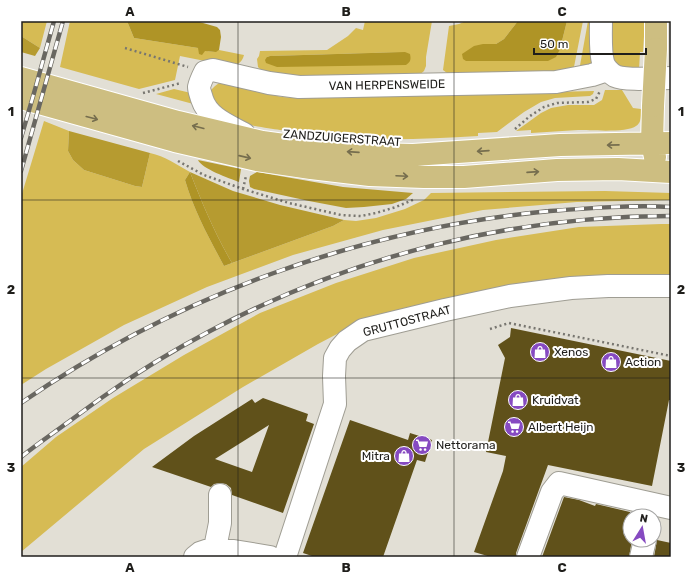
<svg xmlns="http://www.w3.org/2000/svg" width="692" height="578" viewBox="0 0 692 578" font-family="Rubik,sans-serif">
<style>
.green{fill:#d6bb54;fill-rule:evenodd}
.forest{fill:#b69b30}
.water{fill:#af9426}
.building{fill:#60511a;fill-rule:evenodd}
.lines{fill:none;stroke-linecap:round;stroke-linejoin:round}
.minor-casing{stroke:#9f9d93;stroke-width:24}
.major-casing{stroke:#fff;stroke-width:24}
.path{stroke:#787670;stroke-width:2.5;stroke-dasharray:2 3;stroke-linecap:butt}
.minor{stroke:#fff;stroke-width:22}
.major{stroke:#cdbe81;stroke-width:22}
.rail-casing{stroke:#696761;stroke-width:4.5}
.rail{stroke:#fff;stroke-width:3;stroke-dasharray:9;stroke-linecap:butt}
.major-bridge-casing{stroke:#fff;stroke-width:24;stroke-linecap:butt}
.major-bridge{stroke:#cdbe81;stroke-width:22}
.oneway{stroke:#766e4e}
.grid{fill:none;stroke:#1f1e1b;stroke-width:1;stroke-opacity:0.55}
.labels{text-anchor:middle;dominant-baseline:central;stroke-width:4;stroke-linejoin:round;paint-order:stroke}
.street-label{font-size:12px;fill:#1f1e1b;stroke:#fff}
.poi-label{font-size:12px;fill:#1f1e1b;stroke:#fff;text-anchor:start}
.neatline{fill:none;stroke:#1f1e1b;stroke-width:1.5}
.grid-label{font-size:13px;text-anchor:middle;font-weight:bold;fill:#1f1e1b}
</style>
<rect width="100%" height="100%" fill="#e2dfd5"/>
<!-- green -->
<path class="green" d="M21 21H47L40 48 21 36Z
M70 21H127L134 38 198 48C205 51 212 53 219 50L244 55C242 63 237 65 230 66L180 56 175 80 139 89 60 67Z
M365 21 375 22 394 21H432L426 57V66L424 71 418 76 294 78 264 73 258 67 257 59 259 56 260 51 327 50 348 36 356 28 363 30ZM405 52 267 57 270 56Z
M466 21H518L504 39 496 44H483L560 49 567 21H583L573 72 447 73 443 70 449 26 459 24Z
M588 21H596L594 59 591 65 579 71Z
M609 21H645L643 52H640L639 70 622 68 616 64 612 57Z
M219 83 282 97 299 98 594 91 593 94 590 96 555 98 541 102 524 112 497 132 478 133V136C442 138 407 140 371 139 341 138 310 134 280 130 266 128 236 124 224 116 219 113 212 96 211 90L215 86Z
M174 89 191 93 197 105 156 94Z
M605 90H622L633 108 641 109C641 115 642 122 636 126 628 133 590 130 578 130 562 131 547 132 531 133V130L516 131 541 113 551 108 568 105H594L602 100 603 97Z
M44 121 69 131 68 151 73 160 84 170 135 186 142 187 150 153C165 156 177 165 190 172L185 180C194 211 209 238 224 266L333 226 344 220 356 221 376 218 405 209 424 200 431 193 605 191 671 193V200L577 202 483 210 383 230 293 255 207 287 124 325 46 369 21 385V197Z
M661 224H671V277L367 323 339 333 318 344 243 387 144 449 21 552V467L56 437 113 398 184 355 260 313 336 283 414 258 496 240 579 227Z"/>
<!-- forest -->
<path class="forest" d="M21 36 40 48 35 56 21 52Z
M69 131 150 153 142 187 135 186 84 170 73 160 68 151Z
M198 160 241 169 239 182C229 178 202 169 198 160Z
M190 172 208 180 233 191 280 205 344 220 333 226 232 263C215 234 202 203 190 172Z
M257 172 343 187 413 193 406 199 392 204 364 207 346 208 309 201 254 189 250 187 249 181 250 176Z"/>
<!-- water -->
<path class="water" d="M127 21H196L217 27 220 30 221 37 219 50 216 52 205 51 202 55 199 54 198 48 134 38Z
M518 21H567L560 49 556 57 548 61H466L463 59 462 54 474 46 483 44H496L504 39Z
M405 52 410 54C411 59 411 62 406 65L277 67 266 63 265 60 267 57 270 56Z
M190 172C202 203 215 234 232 263L224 266C209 238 194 211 185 180Z"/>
<!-- building -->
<path class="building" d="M511 328 671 361V400H669L652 486 548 465 516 553V557H491L474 552 503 471 506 456 486 452 505 358 498 345 510 337Z
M263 398 308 414 306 421 314 424 283 513 232 495 231 488 226 484 220 483 214 484 211 487 152 467 194 436 241 406 252 399 255 403ZM269 425 252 472 215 459Z
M350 420 408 440 410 433 432 440 425 462 417 460 383 557H315L303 553Z
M564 497 579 500 595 506 596 504 630 512V540H632L629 557H542Z
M657 540 671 543V557H654Z"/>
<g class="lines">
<!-- minor casing -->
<g class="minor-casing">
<path id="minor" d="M601 21C601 32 600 52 603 62 604 67 610 73 615 76 626 81 658 78 671 78
M244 134C228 125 208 118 202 99 201 95 199 91 199 87 200 82 203 76 205 72L213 70 269 83 299 87 556 82 592 75 607 70
M215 548 220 523V495
M195 557 200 553 215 548 270 557
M285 557 335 404 334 376 335 358 340 349 347 341 363 330 445 310 510 296 571 288 608 286H671
M528 557 552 492 559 483 671 508
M641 557 645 540"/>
</g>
<!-- major casing -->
<g class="major-casing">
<path id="major" d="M656 49V21
M21 78 178 122 262 142 313 149 370 154 413 155 560 145 671 143
M21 98 175 141 257 160 311 168 370 175 424 177H464L557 170 618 169 671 172
M653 106 652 143 655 157"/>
</g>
<!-- path -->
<path class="path" d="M125 48 188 67
M143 93 181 83
M515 129 530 116 544 107 557 103 588 102 596 99 600 91
M178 161 204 175 243 189 289 203 341 215 361 216 376 213 396 207 415 199
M243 189 246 176
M490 329 509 323 671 356"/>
<!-- minor -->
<use href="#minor" class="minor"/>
<!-- major -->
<use href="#major" class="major"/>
<!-- rail casing -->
<g class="rail-casing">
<path id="rail" d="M21 138 34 93 54 21
M21 171 63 21
M21 403C177 295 361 229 550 211 590 208 631 205 671 207
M21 457C36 445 52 434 67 423 81 413 95 402 110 392 142 369 176 349 210 331 351 256 511 216 671 216"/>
</g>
<!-- rail -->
<use href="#rail" class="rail"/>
<!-- major-bridge casing -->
<g class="major-bridge-casing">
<path id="major-bridge" d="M653 106 656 49"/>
</g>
<!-- major-bridge -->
<use href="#major-bridge" class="major-bridge"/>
</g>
<!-- one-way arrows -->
<defs><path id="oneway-shaft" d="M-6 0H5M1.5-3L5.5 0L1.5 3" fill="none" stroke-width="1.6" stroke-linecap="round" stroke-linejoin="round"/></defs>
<g class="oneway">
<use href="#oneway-shaft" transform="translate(92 118) rotate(15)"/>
<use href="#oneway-shaft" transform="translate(198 127) rotate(-166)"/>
<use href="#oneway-shaft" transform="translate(613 145) rotate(179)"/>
<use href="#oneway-shaft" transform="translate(483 151) rotate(176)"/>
<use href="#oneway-shaft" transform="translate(353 152) rotate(-176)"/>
<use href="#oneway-shaft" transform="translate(245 157) rotate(13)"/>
<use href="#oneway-shaft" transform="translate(533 172) rotate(-4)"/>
<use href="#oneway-shaft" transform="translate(402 176) rotate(3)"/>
</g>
<!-- grid -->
<path class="grid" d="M238 21V557M454 21V557M21 200H671M21 378H671"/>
<!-- icons -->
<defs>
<g id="shop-disc" transform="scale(1)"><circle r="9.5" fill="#864ac1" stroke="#fff"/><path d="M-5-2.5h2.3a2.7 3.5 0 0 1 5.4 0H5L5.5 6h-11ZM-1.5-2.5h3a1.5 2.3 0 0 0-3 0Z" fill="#fff"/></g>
<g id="supermarket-disc" transform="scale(1)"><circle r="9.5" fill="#864ac1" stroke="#fff"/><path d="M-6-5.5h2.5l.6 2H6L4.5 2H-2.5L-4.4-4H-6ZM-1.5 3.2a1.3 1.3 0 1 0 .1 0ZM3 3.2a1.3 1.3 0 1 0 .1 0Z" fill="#fff"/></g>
</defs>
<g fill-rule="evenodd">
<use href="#shop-disc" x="540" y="352"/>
<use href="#shop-disc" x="611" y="362"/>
<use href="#shop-disc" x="518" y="400"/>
<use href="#supermarket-disc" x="514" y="427"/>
<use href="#supermarket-disc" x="422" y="445"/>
<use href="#shop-disc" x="404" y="456"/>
</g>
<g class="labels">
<!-- street labels -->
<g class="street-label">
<text transform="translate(387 85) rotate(-1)">VAN HERPENSWEIDE</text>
<text transform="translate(342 138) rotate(4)">ZANDZUIGERSTRAAT</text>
<text transform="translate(407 321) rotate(-15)">GRUTTOSTRAAT</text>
</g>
<!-- poi labels -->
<g class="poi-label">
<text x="554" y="352">Xenos</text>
<text x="625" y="362">Action</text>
<text x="532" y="400">Kruidvat</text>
<text x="528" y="427">Albert Heijn</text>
<text x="436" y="445">Nettorama</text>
<text x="390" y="456" text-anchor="end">Mitra</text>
</g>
</g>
<!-- border -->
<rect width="692" height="578" fill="none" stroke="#ffffff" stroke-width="44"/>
<!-- north arrow -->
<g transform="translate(642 528) rotate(11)"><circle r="19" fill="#ffffff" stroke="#a5a5a4"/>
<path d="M0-3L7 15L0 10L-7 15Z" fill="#864ac1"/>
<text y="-6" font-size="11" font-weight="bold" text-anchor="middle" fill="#1f1e1b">N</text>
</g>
<!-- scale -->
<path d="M534 48v6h112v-6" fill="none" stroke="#1f1e1b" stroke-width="2"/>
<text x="540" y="48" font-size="12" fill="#1f1e1b" stroke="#ffffff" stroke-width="3" paint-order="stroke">50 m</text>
<rect x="22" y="22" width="648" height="534" class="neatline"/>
<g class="grid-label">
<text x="130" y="16">A</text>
<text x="346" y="16">B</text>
<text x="562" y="16">C</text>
<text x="11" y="116">1</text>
<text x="681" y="116">1</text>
<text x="11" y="294">2</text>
<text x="681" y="294">2</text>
<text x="11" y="472">3</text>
<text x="681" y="472">3</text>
<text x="130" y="572">A</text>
<text x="346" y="572">B</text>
<text x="562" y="572">C</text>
</g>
</svg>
